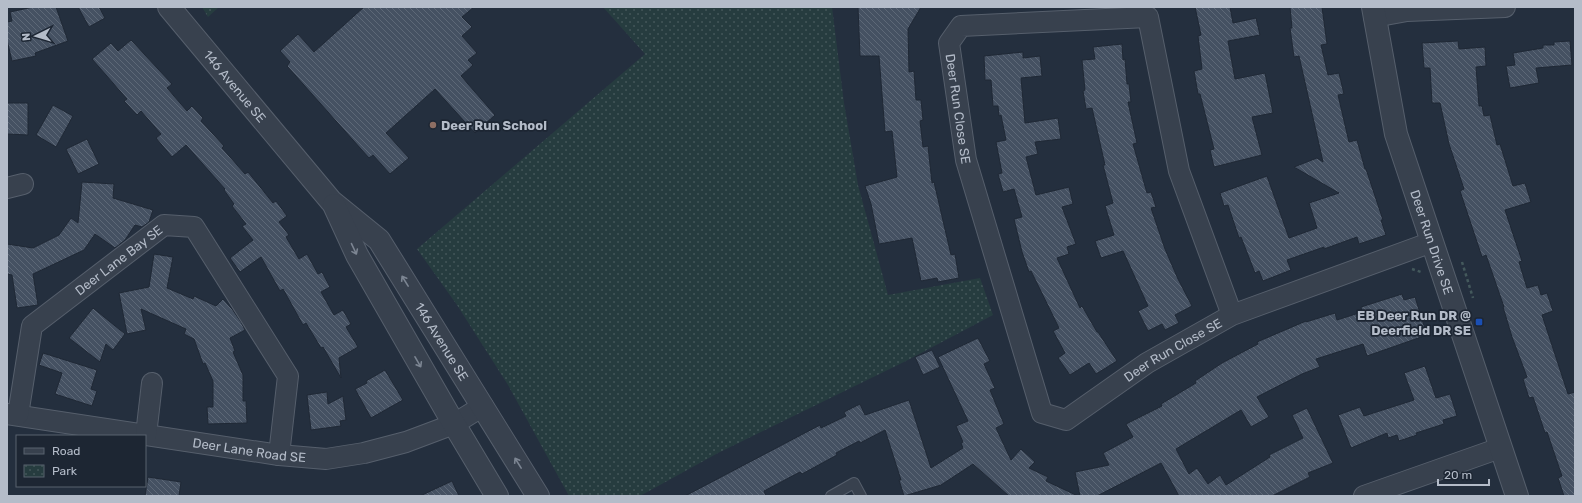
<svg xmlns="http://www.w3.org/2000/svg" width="1582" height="503" viewBox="0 0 1582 503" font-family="Rubik,sans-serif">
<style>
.park{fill:url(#park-dots)}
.building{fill:url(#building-back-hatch);stroke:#1f2835}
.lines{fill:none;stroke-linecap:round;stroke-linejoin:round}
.service-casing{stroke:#565f6c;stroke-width:12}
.minor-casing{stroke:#565f6c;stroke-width:22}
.tertiary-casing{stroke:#565f6c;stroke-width:24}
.path{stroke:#44595c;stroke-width:2.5;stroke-dasharray:3 3;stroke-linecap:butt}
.service{stroke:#38414e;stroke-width:10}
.minor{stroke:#38414e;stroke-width:20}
.tertiary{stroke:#38414e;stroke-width:22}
.oneway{stroke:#7c8592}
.education-dot{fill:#8d6e63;stroke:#1d2633;stroke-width:1.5}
.transit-dot{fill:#1a4fb4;stroke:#1d2633;stroke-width:1.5}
.labels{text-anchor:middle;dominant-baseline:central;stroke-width:3.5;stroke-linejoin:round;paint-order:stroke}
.street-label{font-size:13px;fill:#b4bcc9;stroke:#1d2633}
.poi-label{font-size:13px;font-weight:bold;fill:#b4bcc9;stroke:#1d2633;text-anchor:start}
</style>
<defs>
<pattern id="park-dots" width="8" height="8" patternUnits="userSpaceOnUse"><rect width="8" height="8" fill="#263c3f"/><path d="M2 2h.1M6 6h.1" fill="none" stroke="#435659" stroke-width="1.8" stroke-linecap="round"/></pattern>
<pattern id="building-back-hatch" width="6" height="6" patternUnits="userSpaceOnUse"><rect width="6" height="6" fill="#455162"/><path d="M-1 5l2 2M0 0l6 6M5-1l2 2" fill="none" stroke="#5d6877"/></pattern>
</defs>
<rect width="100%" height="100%" fill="#242f3e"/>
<!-- park -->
<path class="park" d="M202 7H219L208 17Z
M603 7H832L844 103 858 185 888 295 980 278 993 315 906 361 718 453 640 496H569L508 385 457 305 417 249 645 54Z"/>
<!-- building -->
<path class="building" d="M33 7H56L68 41 35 53 36 56 12 61 7 40V22L12 21 10 12Z
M78 7H99L105 18 89 27Z
M364 7H474L462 17 472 27 462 36 477 53 468 60 473 65 461 76 495 115 475 133 435 89 386 133 409 158 390 174 373 155 369 158 287 66 290 62 280 51 298 34 314 52Z
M858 7H921L908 29 909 72 914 71 916 100H921L923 120 920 121 923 147 928 146 932 183 934 182 951 255 955 254 959 278 938 282 937 278 921 281 912 238 879 244 871 204 865 186 897 177 892 131 885 132 879 56H860Z
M1195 7H1230L1233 23 1256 18 1260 35 1228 41 1235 79 1265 73 1273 113 1252 117 1262 155 1214 167 1210 150 1214 149 1200 94H1198L1194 71 1202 69 1198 36 1201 35Z
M1290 7H1322L1327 44 1321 45 1328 75 1339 73 1344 94 1338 95 1349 142 1357 140 1365 169H1366L1383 220H1381L1386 235 1359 244 1357 237 1324 249V247L1287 260 1291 270 1263 281 1259 271 1255 273 1241 237 1239 238 1228 205 1224 206 1220 193 1267 176 1289 238 1317 228 1309 203 1339 193 1294 167 1317 158 1323 162 1299 56 1294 57 1290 28H1292Z
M131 40 172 84 167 88 187 111 192 106 203 118 201 121 224 146 222 148 245 174 248 172 273 203 276 201 287 216 279 222 289 235 286 237 299 259 307 254 318 274 322 272 330 287 321 292 334 315 343 310 351 324 346 327 358 347 339 358 341 378 323 347 321 348 306 323 303 325 283 289 280 291 261 257 240 272 230 258 253 240 242 226 246 224 232 206 234 204 224 190 225 189 186 145 172 157 156 138 161 134 141 111 137 115 124 101 127 99 92 59 111 43 118 51Z
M1458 41 1459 49 1485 47 1486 66 1476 67 1479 106H1482L1484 116 1490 115 1497 145 1500 144 1513 186 1525 183 1531 202 1505 210 1522 261 1519 262 1527 288 1538 285 1541 295 1547 293 1553 311 1542 315 1568 394 1575 392V496H1564L1558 478 1562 476 1547 432 1545 433 1533 397 1529 398 1523 379 1527 377 1512 337 1503 307H1504L1486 255 1482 257 1460 191 1464 189 1449 144 1440 103H1432L1430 68H1424L1422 43Z
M1570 41 1572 65 1536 68 1539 83 1510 88 1506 66 1515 65 1513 53 1543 48V45H1554V42Z
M1122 44 1123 60 1125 59 1127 84H1129L1131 102H1128L1137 143 1133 144 1147 193 1151 192 1156 207 1151 208 1165 249 1178 279 1192 306 1175 315 1179 323 1165 330 1162 324 1148 331 1138 311 1148 306 1123 251 1101 258 1095 241 1114 235 1105 206 1113 203 1103 165H1105L1092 108 1086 109 1083 91 1085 90 1082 60 1095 59 1093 47Z
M1023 52V58L1040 56 1042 76 1021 78 1025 123 1058 118 1061 139 1035 142 1038 154 1026 157 1036 195 1069 187 1073 204 1062 207 1076 244 1067 247 1069 254 1057 258 1080 308 1082 306 1097 332H1098L1117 361 1096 374 1089 363 1070 375 1058 358 1065 353 1053 331 1059 328 1031 271 1029 272 1022 252 1014 219 1022 217 1014 189 1003 192 998 174 1002 173 996 142 1006 140 1001 115 999 116 998 106H993L991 80H985L984 56Z
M7 103H28V135L7 134Z
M53 105 73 116 56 147 36 135Z
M87 139 99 164 78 174 66 149Z
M82 182 114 184 113 198 153 210 149 222 142 227 135 225 125 240 115 248 95 234 84 250 33 274 38 305 17 308 12 275 7 274V244L33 248 59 235 71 218 78 223Z
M154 254 173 257 167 288 193 299 194 296 216 306 223 299 232 309 241 322 245 330 230 338 235 351 233 352 243 375V401H246L247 423 208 424 207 407H213V381L205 363 203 364 194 339 184 334 186 329 141 309 146 330 127 334 119 293 149 287Z
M1402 294 1404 300 1415 297 1427 335 1367 356 1363 344 1316 359 1320 367 1302 374 1257 397 1269 417 1251 427 1241 410 1176 449 1189 474 1197 468 1208 484 1220 475 1226 485 1270 457 1269 455 1303 438 1292 415 1307 408 1333 463 1308 473 1310 477 1272 496H1179L1161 463 1097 496H1080L1075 472 1109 465 1103 453 1133 437 1126 424 1162 406 1161 404 1196 383 1195 381 1222 363 1258 344 1257 342 1306 321V322L1335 313 1337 320 1362 312 1361 307Z
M93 308 125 334 113 350 106 344 100 362 69 338Z
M978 338 990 361 984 364 995 388 990 390 1004 424 996 428 1011 460 1021 449 1035 462 1029 468 1048 477 1046 481 1078 496H1009L973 464 941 485 904 496 899 480H901L885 430 860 443 859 441 836 453 837 455 802 474 800 472 764 491 766 496H685L820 425 821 428 846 416 844 412 860 404 865 415 909 400 931 468 963 448 961 443 963 442 956 426 968 421 938 357Z
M932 350 940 367 923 375 915 357Z
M43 353 97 370 91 389 97 391 92 406 55 394 62 373 39 365Z
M1425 366 1436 398 1450 394 1457 416 1443 420 1444 424 1416 433 1417 435 1399 441 1397 435 1388 438 1387 433 1351 448 1338 415 1360 407 1364 416 1414 400 1404 373Z
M385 370 403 400 371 418 355 389 367 383 366 381Z
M327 392 328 404 343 396 346 420 340 421 341 426 311 430 307 395Z
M148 477 181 482 179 496H145Z
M452 481 459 496H420Z"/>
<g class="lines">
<!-- service casing -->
<g class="service-casing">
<path id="service" d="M831 496 854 483 861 496"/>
</g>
<!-- minor casing -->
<g class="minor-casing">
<g id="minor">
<path d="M1374 17 1407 11 1505 7"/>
<path d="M7 188 23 184"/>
<path id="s1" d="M1232 315 1179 171 1148 17 961 26 949 43 966 160 1042 413 1066 420 1147 363 1232 315 1432 242"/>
<path id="s2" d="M7 414 279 455 326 459 364 453 406 442 454 424 483 406"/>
<path id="s3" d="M18 415 32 326 164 225 194 227 288 376 279 455"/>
<path d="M146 435 152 383"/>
<path d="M1364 496 1500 448"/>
</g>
</g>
<!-- tertiary casing -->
<g class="tertiary-casing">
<g id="tertiary">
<path id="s4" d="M169 7 331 201 379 240 538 496"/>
<path id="s5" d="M1373 7 1396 134 1517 496"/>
<path d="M334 205 357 255 454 424 497 496"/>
</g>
</g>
<!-- path -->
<path class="path" d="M1462 262 1473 298
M1412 269 1421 272"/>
<!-- service -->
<use href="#service" class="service"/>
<!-- minor -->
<use href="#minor" class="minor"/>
<!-- tertiary -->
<use href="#tertiary" class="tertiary"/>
</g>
<!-- one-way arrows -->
<defs><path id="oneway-shaft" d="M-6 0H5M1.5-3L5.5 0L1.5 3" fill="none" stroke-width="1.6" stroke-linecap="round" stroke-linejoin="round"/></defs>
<g class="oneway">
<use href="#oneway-shaft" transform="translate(354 249) rotate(65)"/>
<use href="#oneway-shaft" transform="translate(405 281) rotate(-122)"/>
<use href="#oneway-shaft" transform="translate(418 362) rotate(60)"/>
<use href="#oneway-shaft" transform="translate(518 463) rotate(-122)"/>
</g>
<!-- markers -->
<circle class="education-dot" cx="433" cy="125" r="4"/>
<rect class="transit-dot" x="1475" y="318" width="8" height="8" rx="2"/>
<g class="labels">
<!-- street labels -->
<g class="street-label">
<text stroke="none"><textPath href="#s4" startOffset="103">146 Avenue SE</textPath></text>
<text stroke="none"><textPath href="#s1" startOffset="585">Deer Run Close SE</textPath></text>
<text stroke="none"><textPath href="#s5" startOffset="243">Deer Run Drive SE</textPath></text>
<text stroke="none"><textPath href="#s3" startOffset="199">Deer Lane Bay SE</textPath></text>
<text stroke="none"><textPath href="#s4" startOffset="434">146 Avenue SE</textPath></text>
<text stroke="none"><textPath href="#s1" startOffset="1054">Deer Run Close SE</textPath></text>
<text stroke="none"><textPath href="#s2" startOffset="245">Deer Lane Road SE</textPath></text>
</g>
<!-- poi labels -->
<g class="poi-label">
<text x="441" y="125">Deer Run School</text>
<text x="1471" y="315" text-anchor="end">EB Deer Run DR @<tspan x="1471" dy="15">Deerfield DR SE</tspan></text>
</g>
</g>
<!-- border -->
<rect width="1582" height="503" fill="none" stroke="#b4bcc9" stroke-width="16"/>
<!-- legend -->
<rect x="16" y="435" width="130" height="52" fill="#1d2633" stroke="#59626f"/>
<rect x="24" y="448" width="20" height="6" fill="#38414e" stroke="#59626f"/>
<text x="52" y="455" font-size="12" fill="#b4bcc9">Road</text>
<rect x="24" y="465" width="20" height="12" fill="url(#park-dots)" stroke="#59626f"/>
<text x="52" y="475" font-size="12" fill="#b4bcc9">Park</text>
<!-- north arrow -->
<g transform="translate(36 36) rotate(265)" stroke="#1d2633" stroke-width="3" paint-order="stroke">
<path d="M0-3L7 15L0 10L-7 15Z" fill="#b4bcc9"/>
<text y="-6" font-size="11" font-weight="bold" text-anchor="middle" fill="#b4bcc9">N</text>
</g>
<!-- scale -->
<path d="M1438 479v6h51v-6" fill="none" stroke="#b4bcc9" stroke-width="2"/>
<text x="1444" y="479" font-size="12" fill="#b4bcc9" stroke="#1d2633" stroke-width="3" paint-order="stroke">20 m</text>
</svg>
